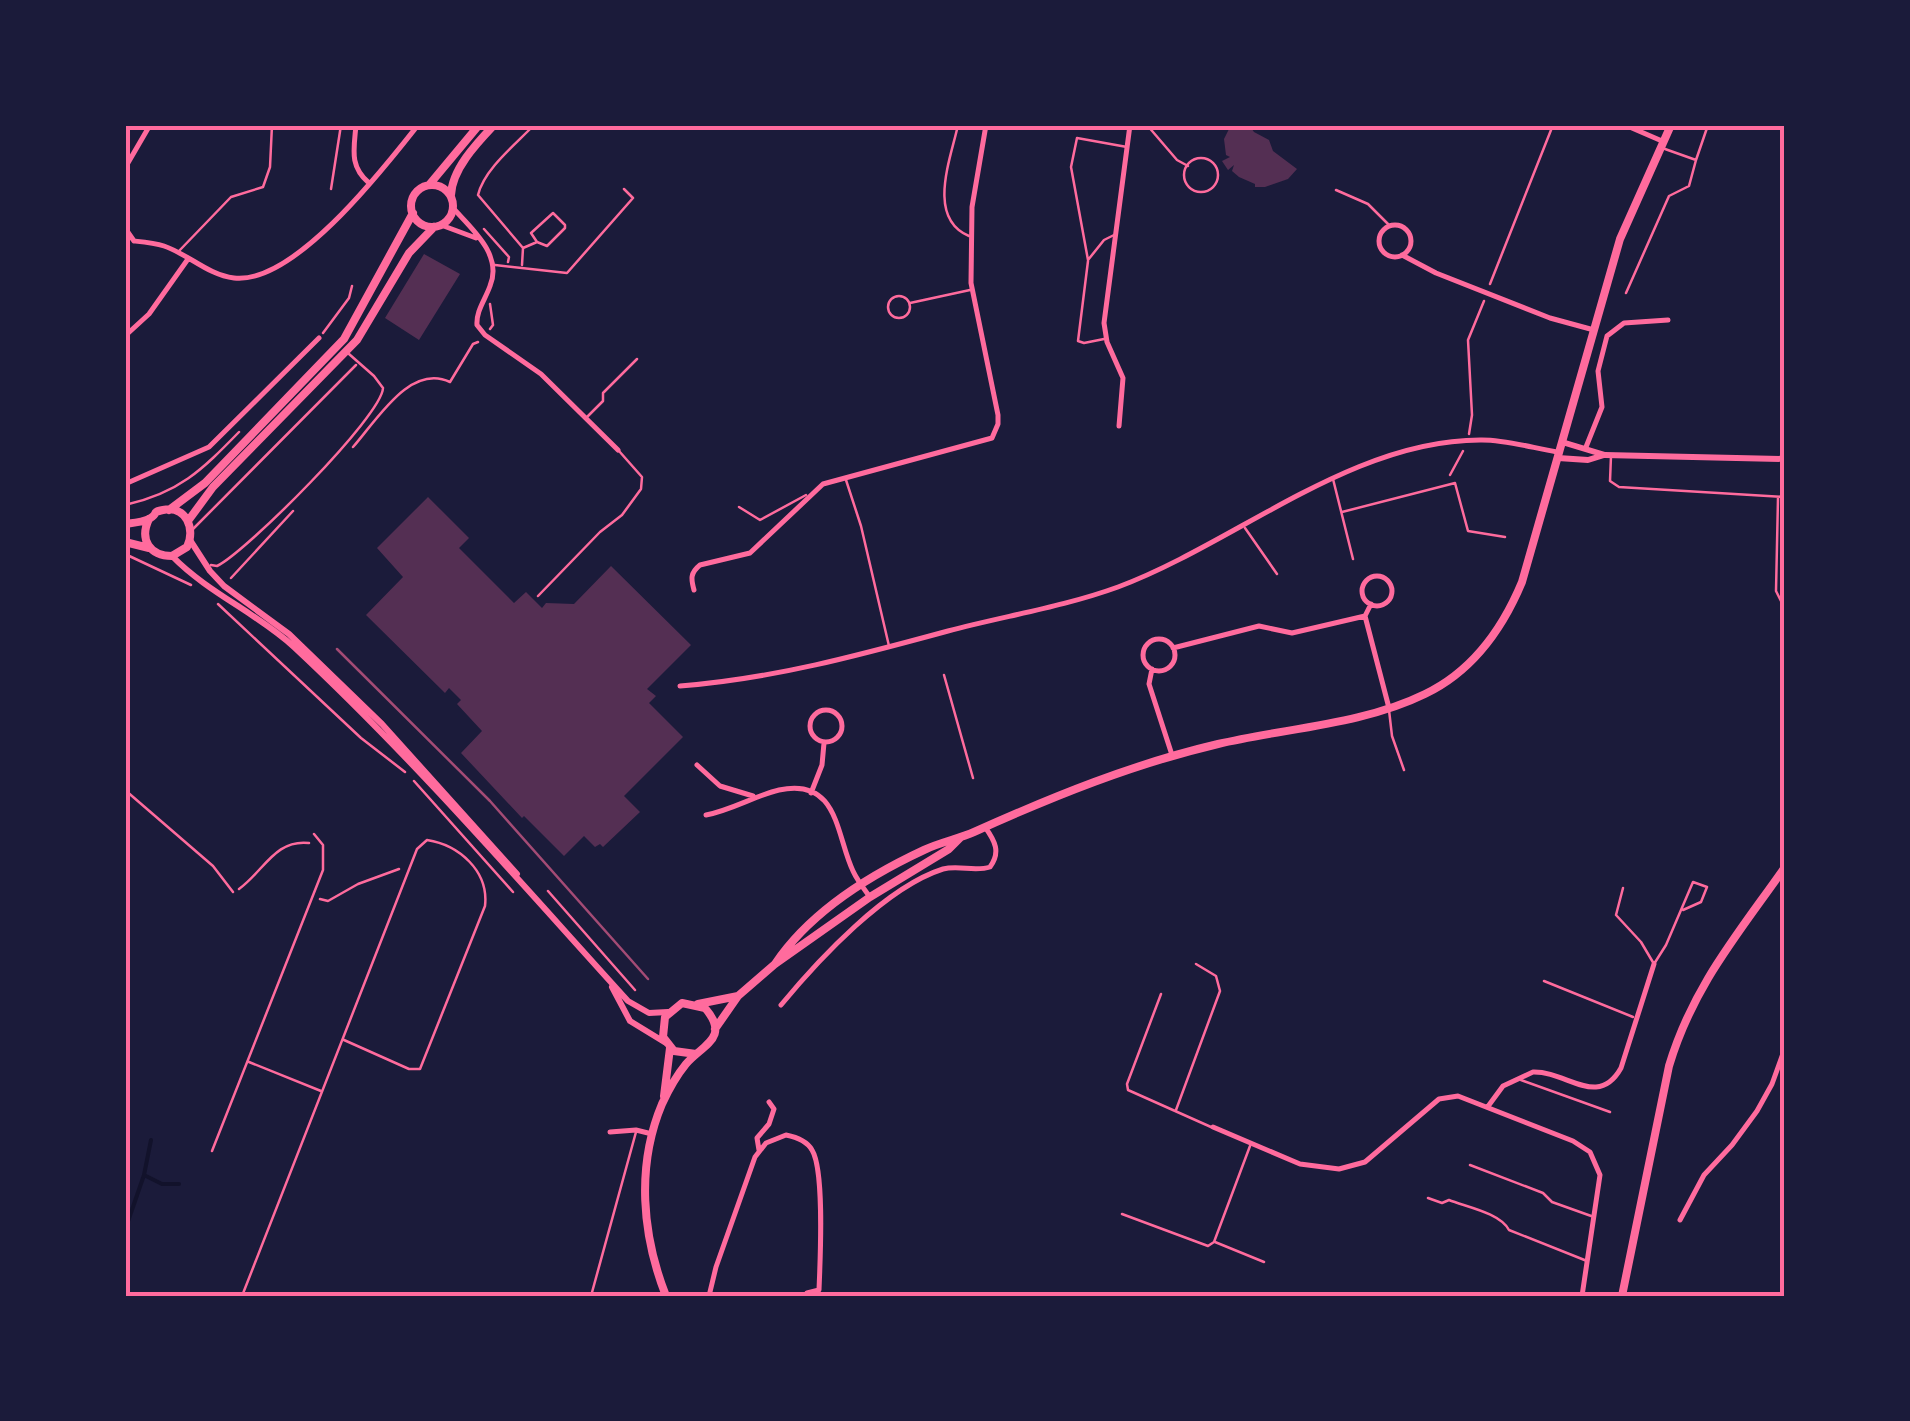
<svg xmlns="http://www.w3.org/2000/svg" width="1910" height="1421" viewBox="0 0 1910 1421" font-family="'Exo 2',sans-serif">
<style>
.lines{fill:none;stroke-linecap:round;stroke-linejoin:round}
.stream{stroke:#12122b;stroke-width:4}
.building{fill:#542f53}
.path{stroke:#ff6b9d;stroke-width:2.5}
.service{stroke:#ff6b9d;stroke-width:2.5}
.minor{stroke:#ff6b9d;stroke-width:5}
.tertiary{stroke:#ff6b9d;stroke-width:6}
.secondary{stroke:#ff6b9d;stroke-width:8}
.primary{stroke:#ff6b9d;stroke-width:8}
.tram{stroke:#a44b75;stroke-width:2.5}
.neatline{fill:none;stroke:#ff6b9d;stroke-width:4}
</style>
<rect width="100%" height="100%" fill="#1b1b3a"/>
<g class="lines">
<!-- stream -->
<path class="stream" d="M144 1175 162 1184H179
M125 1230 144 1175 151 1140"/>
</g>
<!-- building -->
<path class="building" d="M1231 125H1249L1254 132 1269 140 1273 151 1297 169 1288 179 1265 187H1255V184L1239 177 1232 171 1234 165 1228 170 1222 161 1230 157 1226 155 1224 139Z
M424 254 460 274 419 340 385 318Z
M428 497 469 538 459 548 514 603 526 592 542 608 546 603 574 604 611 566 691 645 647 689 656 696 649 703 683 737 624 796 640 812 603 847 600 844 595 847 584 836 564 856 524 816 522 818 461 753 482 731 457 704 461 700 449 688 445 693 366 615 403 577 377 548Z"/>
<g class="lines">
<!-- path -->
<path class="path" d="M1336 190 1368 204 1390 226
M484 229 509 257 508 262
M1490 284 1553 125
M490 329 493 325 490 304
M323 333 349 298 352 286
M1469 434 1472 415 1468 340 1484 301
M353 447C377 420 410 363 450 382L473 344 478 342
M1450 475 1463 451
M125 505C179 493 202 470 239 432
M125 554 191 585
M231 578 293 511
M218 604 361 738 405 772
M944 675 973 778
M414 781 513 892
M239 889C264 871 275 839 309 843
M548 891 635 990
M320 899 328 901 358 884 399 869"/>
<!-- service -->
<path class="service" d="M958 125C951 158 926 218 969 236
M1147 125 1177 160 1188 166
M1665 149 1696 160 1708 125
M1184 175a17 17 0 1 1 34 0a17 17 0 1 1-34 0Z
M331 189 341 125
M1114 235 1104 240 1088 260 1071 167 1077 138 1127 147
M523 248 478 195C484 169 516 144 534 125
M179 251 231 197 263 187 270 167 272 125
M1088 261 1078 341 1084 343 1104 339
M495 265 567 273 633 198 624 189
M522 265 523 248 537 242 547 246 565 228V225L553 213 531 233 537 242
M1626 293 1669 196 1689 186 1696 160
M888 307a11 11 0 1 1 22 0a11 11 0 1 1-22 0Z
M910 303 970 290
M586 418 603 401V393L637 359
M1611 456 1610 481 1619 487 1785 497
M1333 479 1353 559
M846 480 861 526 889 646
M1778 498 1776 591 1785 609
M739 507 760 520 806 495
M1342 512 1455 483 1468 531 1505 537
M1245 528 1277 574
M193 529 356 365
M211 565 217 566C246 552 382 416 383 388L374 376 349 354
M538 596 600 532 622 515 641 489 642 477 619 451
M1389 710 1392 736 1404 770
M125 790 213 866 233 892
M1623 888 1616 915 1641 942 1654 964 1666 945 1693 882 1707 887 1701 902 1683 910
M1544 981 1633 1017
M1161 994 1127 1084 1128 1090 1211 1127
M249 1062 321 1091
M1521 1080 1610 1112
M1176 1110 1220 991 1216 976 1196 964
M212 1151 323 870V845L314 834
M1470 1165 1543 1193 1552 1202 1594 1217
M1428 1198 1442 1203 1449 1200C1467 1207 1500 1213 1509 1230L1587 1261
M1122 1214 1208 1246 1214 1242 1250 1146
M1215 1242 1264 1262
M242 1296 417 849 427 840C459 845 489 871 485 906L420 1069H409L344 1040
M591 1296 636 1132"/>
<!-- minor -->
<path class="minor" d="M356 125C354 149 349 166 369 183
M1625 125 1662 141
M125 168 150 125
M453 208C472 229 503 255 490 286 485 300 476 311 477 325L485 335 541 374 618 450
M441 225 476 238
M1379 241a16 16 0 1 1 32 0a16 16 0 1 1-32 0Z
M125 228 134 241C144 242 155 243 164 246 188 254 208 275 234 278 294 285 384 168 418 125
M1402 255 1436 273 1550 318 1594 330
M125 336 149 314 188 259
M1119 426 1123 378 1107 342 1104 323 1130 125
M1586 447 1602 407 1598 371 1607 336 1624 323 1668 320
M125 484 209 447 319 338
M1362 591a15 15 0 1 1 30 0a15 15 0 1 1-30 0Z
M694 590C691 579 690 573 700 565L750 553 823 484 992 438 998 424V415L971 283 972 207 986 125
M1371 604 1365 616 1389 708
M1143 655a16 16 0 1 1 32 0a16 16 0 1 1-32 0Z
M1173 648 1259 626 1292 633 1365 616
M1152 669 1149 684 1172 755
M680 686C772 679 860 655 948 631 1004 616 1063 607 1118 587 1236 543 1352 439 1482 440 1507 440 1533 448 1557 452
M810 726a16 16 0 1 1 32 0a16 16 0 1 1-32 0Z
M697 765 720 786 753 796
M811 793 822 765 824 743
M706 815C732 810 754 796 779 790 839 777 836 836 853 871 857 880 864 889 870 897
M781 1005C819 959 886 887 943 869 959 865 975 872 990 867 1001 852 995 841 985 827
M1489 1105 1503 1086 1533 1072C1567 1071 1598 1109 1621 1068L1654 964
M1213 1127 1300 1164 1339 1169 1365 1162 1439 1099 1458 1096 1573 1141 1590 1152 1600 1175 1582 1296
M610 1132 636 1130 652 1134
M759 1150 757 1138 769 1124 774 1109 769 1102
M1680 1220 1704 1175 1732 1145 1757 1111 1772 1084 1785 1048
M709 1296 716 1267 755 1157 766 1143 786 1135C796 1137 807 1141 812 1150 825 1171 820 1263 819 1290L807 1293"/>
<!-- tertiary -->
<path class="tertiary" d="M1562 442 1605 455 1785 459
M1558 458 1588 460 1604 455
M190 540 210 571 224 586 289 634 382 724 517 874
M172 556C208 593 257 613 294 647 413 758 519 881 628 1001L649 1013 668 1012
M612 987 630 1021 666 1043"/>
<!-- secondary -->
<path class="secondary" d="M775 964C810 912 868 876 924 850 941 842 958 839 974 832 1054 796 1133 764 1218 744 1285 728 1362 725 1425 694 1473 671 1502 630 1522 582L1620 239 1671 125
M698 1004 738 996 775 964 870 897 949 849 960 838
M715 1029 738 996
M664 1096 670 1048
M666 1296C642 1235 636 1166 662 1104 668 1091 677 1075 686 1064 702 1045 731 1038 705 1008L682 1003 665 1017 663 1037 674 1051 696 1054
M1622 1296 1669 1066C1693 986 1738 934 1785 867"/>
<!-- primary -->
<path class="primary" d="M429 185 479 125
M411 206a21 21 0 1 1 42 0a21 21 0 1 1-42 0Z
M451 195C452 169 477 143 494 125
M169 510 205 483 344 339 413 213
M188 521 213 487 357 340 409 253 434 227
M125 524C132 523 143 522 149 519 161 512 149 513 163 510 186 505 196 529 187 547L172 556C150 556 139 540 149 519
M125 542 149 548"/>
<!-- tram -->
<path class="tram" d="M337 649 490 801 648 979"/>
</g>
<!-- border -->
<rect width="1910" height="1421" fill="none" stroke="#1b1b3a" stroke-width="255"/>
<rect x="128" y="128" width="1654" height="1166" class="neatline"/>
</svg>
